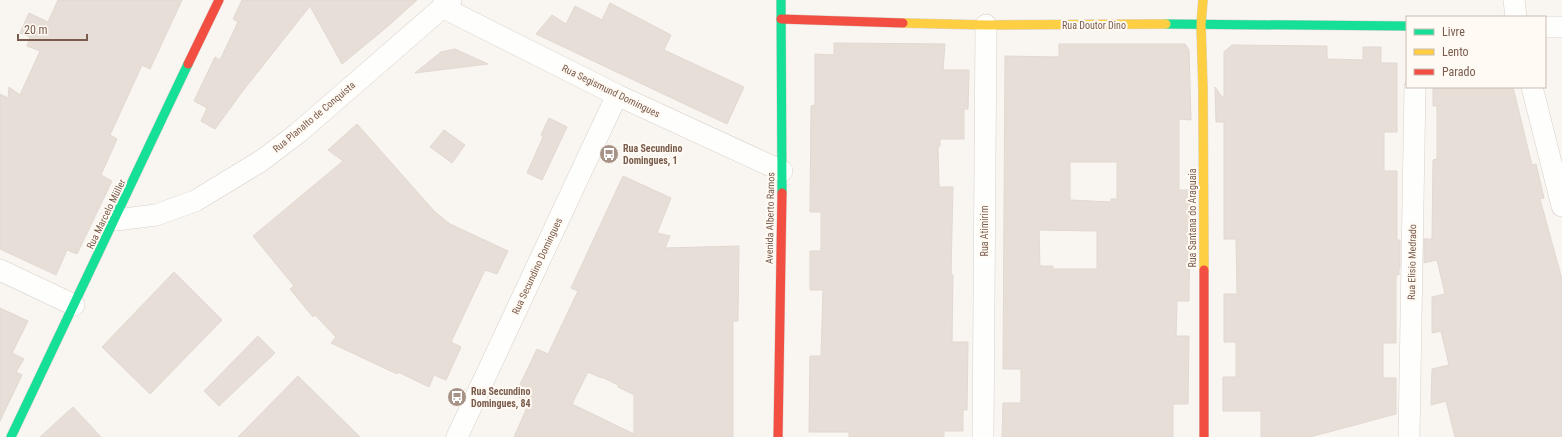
<svg xmlns="http://www.w3.org/2000/svg" width="1562" height="437" viewBox="0 0 1562 437" font-family="'Roboto Condensed',sans-serif">
<style>
.building{fill:#e6ded7;stroke:#e2d8d2;fill-rule:evenodd}
.lines{fill:none;stroke-linecap:round;stroke-linejoin:round}
.street-casing{stroke:#d7d1cb;stroke-width:22}
.fast-casing{stroke:#d9d2cb;stroke-width:10}
.slow-casing{stroke:#d9d2cb;stroke-width:10}
.jam-casing{stroke:#d9d2cb;stroke-width:10}
.street{stroke:#fefefd;stroke-width:21}
.fast{stroke:#16e098;stroke-width:9}
.slow{stroke:#ffcf43;stroke-width:9}
.jam{stroke:#f24e42;stroke-width:9}
.labels{text-anchor:middle;dominant-baseline:central;stroke-width:4;stroke-linejoin:round;paint-order:stroke}
.street-label{font-size:10px;fill:#7a5c4d;stroke:#fffaf3}
.poi-label{font-size:10px;font-weight:bold;fill:#7a5c4d;stroke:#fffaf3;text-anchor:start}
</style>
<rect width="100%" height="100%" fill="#f9f5f0"/>
<!-- building -->
<path class="building" d="M58 0H182L150 69 142 65 110 135 117 139 101 175 112 181 77 254 67 250 56 275 0 249V94L8 98 9 87 20 95 40 51 27 46 30 37 20 33 29 13 48 22Z
M242 0H417L387 27 342 64 310 6 242 92 215 129 201 121 207 108 194 101 215 57 220 60 238 22 233 19Z
M610 3 671 35 664 50 744 87 727 124 536 34 552 15 566 24 575 6 602 20Z
M834 43 945 44 943 70H969L968 109H964V139H940V146H938L939 187H953L951 275H953L952 342H968L967 410H963V431H944V437H849V432H809L810 356H821L823 290H810V251H821V212H810L811 106 815 105V54L834 55Z
M1059 44H1185L1189 50 1191 120 1179 119V190H1190L1189 301H1177L1176 336H1189L1188 404H1173V437H1002L1003 403H1021V369H1003L1005 56 1059 57ZM1070 162H1117V199H1111V202L1070 200ZM1039 230 1097 231V269H1053V266H1040Z
M1232 45 1327 46V59L1363 60V47H1381V63H1397V132H1384V171H1397V240H1400V268L1399 269V275H1396V343H1383V378H1396V414L1310 437H1261V411H1223V377H1236V342H1224V294H1237L1236 239H1224V122H1216L1215 87 1224 99V52Z
M455 49 488 64 415 73 441 52Z
M1433 87H1513L1532 165 1536 164 1544 198 1540 199 1562 279V437H1455L1446 401 1431 405 1432 369 1449 365 1441 331 1432 333V297L1445 294 1437 260 1424 263V239H1432L1433 160 1437 159V106H1433Z
M549 118 567 127 542 180 527 173 543 137 541 135Z
M357 124 435 212 450 224 508 251 497 274 485 270 451 342 461 347 446 380 434 375 429 387 398 372 397 374 331 343 336 337 315 315 313 317 290 289 294 286 253 236 343 161 328 150Z
M444 130 465 145 452 163 430 147Z
M623 176 671 198 657 233 670 236 665 248 739 246 738 321H733V437H514L529 403 515 395 537 349 548 354 578 291 571 288ZM588 372 599 377 604 378 618 385V387L634 395V434L572 404Z
M174 272 222 320 150 394 102 347Z
M0 308 28 321 12 353 24 359 16 372 22 375 0 421Z
M258 336 275 353 219 406 204 391Z
M298 376 360 437H238Z
M73 407 101 437H40Z"/>
<g class="lines">
<!-- street casing -->
<g class="street-casing">
<path id="street" d="M1514 0 1516 17
M442 7 617 95 782 171
M1545 27H1562
M1532 87 1562 206
M116 220 156 215 195 201 261 161 298 133 451 0
M0 270 74 305
M457 437 617 95
M983 437 986 25
M1409 437 1415 87"/>
</g>
<!-- fast casing -->
<g class="fast-casing">
<path id="fast" d="M781 0 782 193
M1166 24 1407 26
M11 437 188 64"/>
</g>
<!-- slow casing -->
<g class="slow-casing">
<path id="slow" d="M1203 0 1201 24 1203 91 1204 270
M903 23 986 25 1166 24"/>
</g>
<!-- jam casing -->
<g class="jam-casing">
<path id="jam" d="M781 19 903 23
M188 64 219 0
M1204 270V437
M778 437 782 193"/>
</g>
<!-- street -->
<use href="#street" class="street"/>
<!-- fast -->
<use href="#fast" class="fast"/>
<!-- slow -->
<use href="#slow" class="slow"/>
<!-- jam -->
<use href="#jam" class="jam"/>
</g>
<!-- icons -->
<defs>
<g id="bus-disc" transform="scale(1)"><circle r="9.5" fill="#a69286" stroke="#fffaf3"/><path d="M-5-6H5V4H4V6H2V4H-2V6H-4V4H-5ZM-3.5-4V0h7V-4ZM-3.5 1.2v1.5H-2V1.2ZM2 1.2v1.5H3.5V1.2Z" fill="#fff"/></g>
</defs>
<g fill-rule="evenodd">
<use href="#bus-disc" x="609" y="154"/>
<use href="#bus-disc" x="457" y="397"/>
</g>
<g class="labels">
<!-- street labels -->
<g class="street-label">
<text x="1094" y="25">Rua Doutor Dino</text>
<text transform="translate(611 91) rotate(26)">Rua Segismund Domingues</text>
<text transform="translate(314 117) rotate(-40)">Rua Planalto de Conquista</text>
<text transform="translate(106 214) rotate(-64)">Rua Marcelo Müller</text>
<text transform="translate(770 218) rotate(-89)">Avenida Alberto Ramos</text>
<text transform="translate(1192 218) rotate(-90)">Rua Santana do Araguaia</text>
<text transform="translate(984 231) rotate(-90)">Rua Atimirim</text>
<text transform="translate(1412 262) rotate(-89)">Rua Elisio Medrado</text>
<text transform="translate(537 266) rotate(-65)">Rua Secundino Domingues</text>
</g>
<!-- poi labels -->
<g class="poi-label">
<text x="623" y="148">Rua Secundino<tspan x="623" dy="12">Domingues, 1</tspan></text>
<text x="471" y="391">Rua Secundino<tspan x="471" dy="12">Domingues, 84</tspan></text>
</g>
</g>
<!-- legend -->
<rect x="1406" y="16" width="140" height="72" fill="#fffaf3" stroke="#cabbb1"/>
<rect x="1414" y="29" width="20" height="6" fill="#16e098" stroke="#cabbb1"/>
<text x="1442" y="36" font-size="12" fill="#7a5c4d">Livre</text>
<rect x="1414" y="49" width="20" height="6" fill="#ffcf43" stroke="#cabbb1"/>
<text x="1442" y="56" font-size="12" fill="#7a5c4d">Lento</text>
<rect x="1414" y="69" width="20" height="6" fill="#f24e42" stroke="#cabbb1"/>
<text x="1442" y="76" font-size="12" fill="#7a5c4d">Parado</text>
<!-- scale -->
<path d="M18 34v6h69v-6" fill="none" stroke="#7a5c4d" stroke-width="2"/>
<text x="24" y="34" font-size="12" fill="#7a5c4d" stroke="#fffaf3" stroke-width="3" paint-order="stroke">20 m</text>
</svg>
